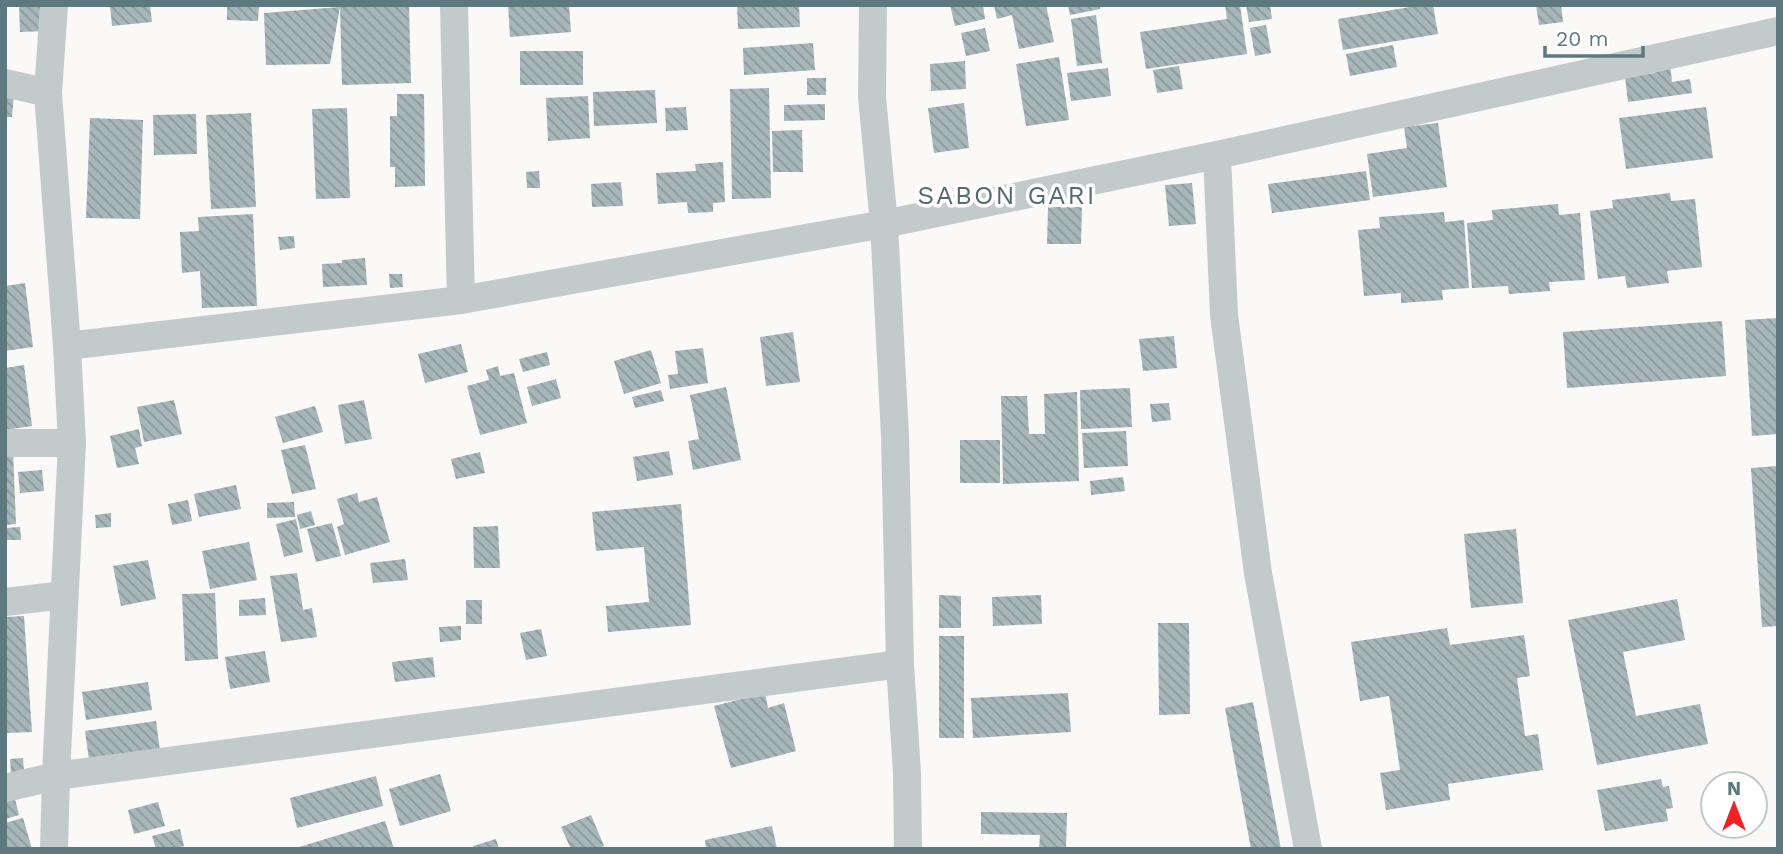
<svg xmlns="http://www.w3.org/2000/svg" width="1783" height="854" viewBox="0 0 1783 854" font-family="'Work Sans',sans-serif">
<style>
.building{fill:url(#building-back-hatch)}
.lines{fill:none;stroke-linecap:round;stroke-linejoin:round}
.street{stroke:#c3cacc;stroke-width:28}
.labels{text-anchor:middle;dominant-baseline:central;stroke-width:7;stroke-linejoin:round;paint-order:stroke}
.neighbourhood-label{font-size:26px;letter-spacing:2px;fill:#556a6f;stroke:#fff}
</style>
<defs>
<pattern id="building-back-hatch" width="6" height="6" patternUnits="userSpaceOnUse" patternTransform="scale(1.75)"><rect width="6" height="6" fill="#a7b6b8"/><path d="M-1 5l2 2M0 0l6 6M5-1l2 2" fill="none" stroke="#8b999b"/></pattern>
</defs>
<rect width="100%" height="100%" fill="#faf9f8"/>
<!-- building -->
<path class="building" d="M19 5H46L47 31 20 32Z
M110 5H150L152 22 112 26Z
M227 5H259L258 21 227 20Z
M409 5 411 83 342 85 340 7Z
M508 5H569L571 32 510 37Z
M737 5H799L800 27 738 29Z
M950 5H983L985 19 955 26Z
M994 5H1046L1054 42 1019 49 1012 15 997 19Z
M1068 5H1100V9L1070 15Z
M1225 5H1240L1247 54 1146 69 1140 32 1227 19Z
M1246 5H1270L1272 19 1249 22Z
M1422 5H1433L1438 34 1343 50 1338 19Z
M1536 5H1561L1563 22 1539 25Z
M340 7 330 64 266 65 264 13Z
M1096 15 1102 63 1077 66 1071 19Z
M1266 25 1271 53 1255 56 1250 28Z
M985 28 990 51 966 56 961 33Z
M813 43 815 70 744 75 743 48Z
M1393 45 1397 67 1350 76 1346 54Z
M520 51H583V85H520Z
M1059 57 1069 120 1026 126 1016 64Z
M965 61 966 89 931 91 930 64Z
M1670 63 1672 82 1690 79 1692 93 1628 102 1625 77 1655 73 1654 65Z
M1179 66 1183 89 1157 93 1153 70Z
M1108 68 1111 96 1071 101 1067 73Z
M807 78H826V95H807Z
M769 88 771 198 732 199 730 89Z
M655 90 657 123 594 126 593 92Z
M5 93 14 94 12 117H5Z
M397 94H424L425 186 395 187V167H390V116H397Z
M588 96 590 138 548 141 546 98Z
M964 103 969 148 934 153 928 108Z
M825 104V120L784 121V105Z
M686 107 688 130 666 131 665 108Z
M1706 107 1713 158 1626 169 1619 118Z
M347 108 350 198 316 199 312 109Z
M251 113 256 207 211 209 206 115Z
M196 114 197 154 154 155 153 115Z
M90 118 143 120 140 219 86 218Z
M1438 123 1447 187 1373 197 1367 154 1407 148 1404 127Z
M802 130 803 172H773L772 131Z
M723 162 725 202 713 203V212L688 213 687 202 658 204 656 173 696 171 695 164Z
M539 171 540 188H527L526 172Z
M1366 171 1370 200 1272 213 1268 184Z
M621 182 623 206 592 207 591 184Z
M1192 183 1196 224 1169 226 1165 185Z
M1670 193 1671 201 1695 199 1702 267 1667 271 1669 283 1627 288 1625 276 1598 279 1590 211 1613 208 1612 200Z
M1558 204 1559 215 1580 213 1585 280 1549 282 1550 291 1509 294 1508 286 1472 288 1467 223 1493 220 1492 210Z
M1048 207H1082L1081 244H1047Z
M1444 212 1445 222 1464 220 1469 288 1442 290 1443 300 1401 303V293L1364 296 1358 230 1380 228 1379 217Z
M253 214 257 306 202 308 200 271 182 273 180 232 199 231 198 217Z
M294 236 295 248 280 250 278 237Z
M365 258 367 285 323 287 322 264 342 263V260Z
M389 274H402L403 287 390 288Z
M25 283 33 347 5 351V286Z
M1778 318V434L1752 436 1745 320Z
M1722 321 1726 376 1567 388 1563 332Z
M793 332 800 382 766 386 760 337Z
M1174 336 1177 368 1143 371 1139 339Z
M461 344 468 372 425 383 418 354Z
M703 348 708 383 670 389 668 375 678 374 675 351Z
M651 350 661 383 624 394 614 361Z
M547 352 550 365 523 372 519 359Z
M24 365 32 426 5 430V368Z
M498 366 500 376 514 373 527 423 480 435 467 386 489 380 486 370Z
M556 379 561 398 532 406 527 387Z
M726 387 741 460 693 470 688 441 699 439 690 395Z
M1130 388 1132 427 1081 429 1080 390Z
M661 390 664 401 635 408 632 397Z
M1077 392 1079 481 1003 484 1001 396H1027L1029 434H1045L1044 394Z
M174 400 182 434 144 442 137 407Z
M364 400 372 439 345 444 338 405Z
M1169 403 1171 420 1152 422 1150 404Z
M315 406 323 432 283 443 275 417Z
M139 429 142 446 135 448 139 464 117 468 110 436Z
M1126 431 1128 466 1084 468 1082 433Z
M960 440H1000V483H960Z
M305 445 316 489 292 494 281 450Z
M5 451H13L16 524 5 525Z
M669 451 673 475 637 481 633 457Z
M480 452 485 473 456 479 451 459Z
M1778 466V626L1762 627 1751 468Z
M42 470 44 491 20 493 18 472Z
M1123 477 1125 491 1091 495 1090 481Z
M236 485 241 509 199 517 194 494Z
M357 493 359 502 377 497 390 542 345 555 337 527 344 524 337 499Z
M188 500 192 521 172 525 168 504Z
M294 502 295 517 267 518V503Z
M681 504 691 625 608 632 606 606 649 602 644 547 596 551 592 512Z
M311 511 315 525 300 529 297 515Z
M111 513V527L96 528 95 515Z
M296 519 303 552 284 557 276 524Z
M332 523 341 556 316 562 307 529Z
M498 526 500 568H474L473 527Z
M20 527 21 540H5V528Z
M1516 529 1523 603 1471 608 1464 534Z
M249 542 257 580 210 589 202 551Z
M405 559 408 580 373 583 370 563Z
M148 560 156 599 121 606 113 566Z
M297 573 303 610 312 608 317 637 281 642 270 576Z
M215 593 218 659 185 661 182 594Z
M939 595 961 596V628H939Z
M1041 595 1042 624 993 626 992 597Z
M265 598 266 615 239 616V600Z
M1677 599 1685 640 1623 652 1636 716 1700 704 1708 744 1597 765 1568 620Z
M466 600H482V624H466Z
M24 616 32 732 5 733V617Z
M1158 623H1189L1190 714 1159 715Z
M461 626V640L440 642 439 627Z
M1447 628 1450 645 1524 635 1530 676 1517 678 1525 736 1538 734 1543 770 1448 784 1450 800 1386 810 1380 773 1400 770 1389 696 1360 701 1351 642Z
M541 629 547 656 526 660 520 633Z
M939 636H964V738H939Z
M265 651 270 682 230 689 225 657Z
M433 657 435 677 395 682 392 662Z
M148 682 152 710 86 720 82 692Z
M765 693 768 708 784 703 796 751 731 768 714 706Z
M1068 693 1071 732 973 738 971 698Z
M1253 702 1281 849H1251L1225 708Z
M156 721 160 751 89 760 85 731Z
M23 758 24 771 11 773 10 759Z
M440 774 451 811 400 826 389 789Z
M376 776 383 806 297 828 290 798Z
M1661 779 1663 787 1669 786 1673 808 1666 809 1668 821 1605 831 1597 790Z
M15 799 19 815 5 819V802Z
M158 802 165 826 134 834 128 810Z
M981 812 1067 813 1066 849H1039L1040 835 981 834Z
M591 815 604 846 597 849H571L561 827Z
M23 818 32 849H5V823Z
M385 821 394 849H300L299 847Z
M772 826 777 849H706L705 840Z
M180 829 184 846 173 849H156L152 836Z
M496 839 499 849H473V846Z"/>
<g class="lines">
<!-- street -->
<path class="street" d="M54 5 48 93 67 346 72 443 56 776 54 849
M454 5 461 300
M873 5 872 97 884 224 895 436 900 664 907 773 908 849
M5 83 48 93
M1217 155 1224 315 1258 573 1308 849
M67 346 461 300 884 224 1217 155 1778 31
M5 443H72
M5 602 64 595
M5 788 56 776 900 664"/>
</g>
<g class="labels">
<!-- neighbourhood labels -->
<g class="neighbourhood-label">
<text x="1007" y="195">SABON GARI</text>
</g>
</g>
<!-- border -->
<rect width="1783" height="854" fill="none" stroke="#5e787f" stroke-width="14"/>
<!-- north arrow -->
<g transform="translate(1734 805)"><circle r="33" fill="#ffffff" stroke="#bfc9cc" stroke-width="2"/>
<path d="M0-5L12 26L0 18L-12 26Z" fill="#ef2227"/>
<text y="-10" font-size="19" font-weight="bold" text-anchor="middle" fill="#5e787f">N</text>
</g>
<!-- scale -->
<path d="M1545 46v10h98v-10" fill="none" stroke="#5e787f" stroke-width="3.5"/>
<text x="1556" y="46" font-size="21" fill="#5e787f" stroke="#ffffff" stroke-width="5" paint-order="stroke">20 m</text>
</svg>
